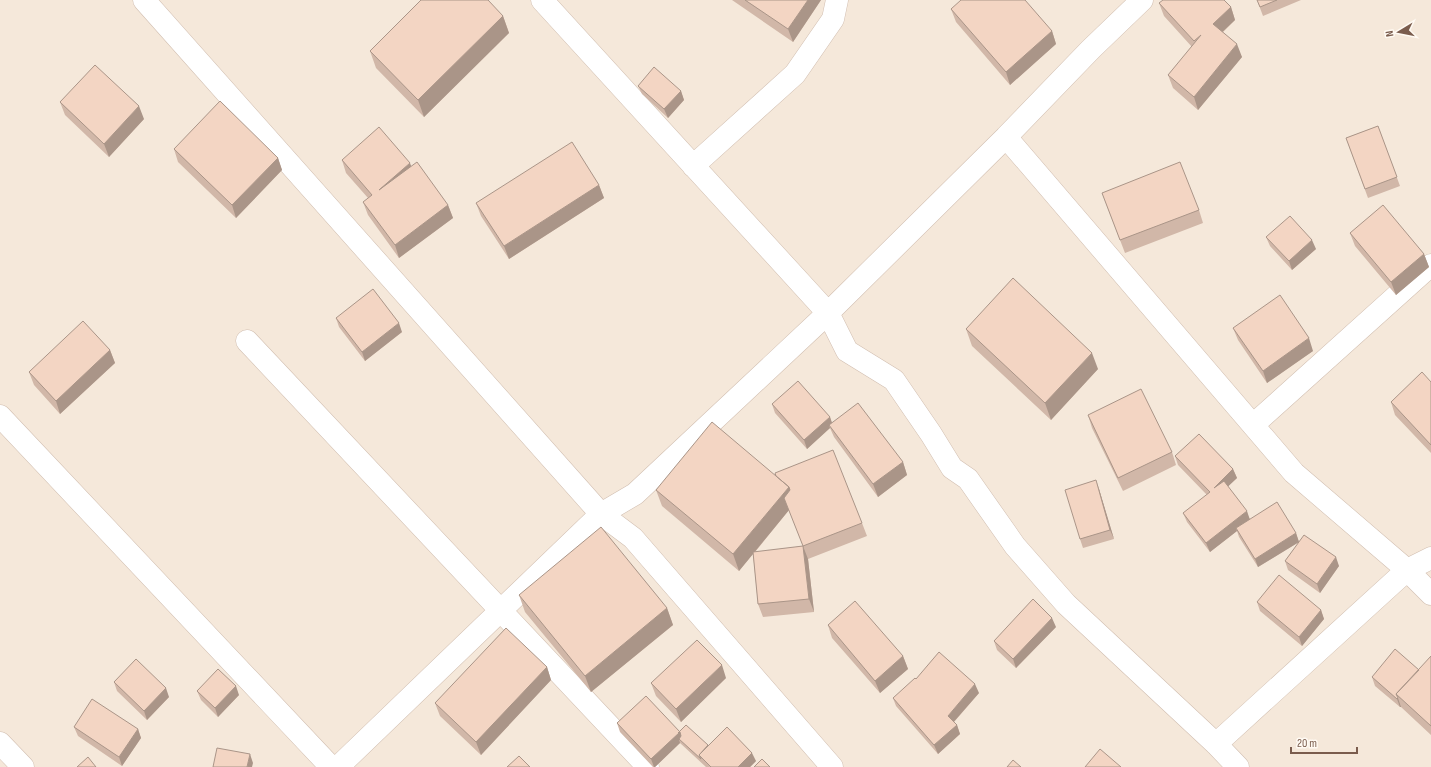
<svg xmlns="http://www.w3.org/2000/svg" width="1431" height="767" viewBox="0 0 1431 767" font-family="'Sofia Sans Condensed',sans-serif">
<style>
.residential{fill:#f5e8da}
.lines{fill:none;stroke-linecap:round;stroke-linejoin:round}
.minor-casing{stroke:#d1beb0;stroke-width:23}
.minor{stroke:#fff;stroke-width:22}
.wall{fill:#d1b7a8;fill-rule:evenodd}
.shaded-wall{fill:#aa9588}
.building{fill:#f3d5c3;stroke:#aa9588}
</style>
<rect width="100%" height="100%" fill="#fdf6ec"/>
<!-- residential -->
<path class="residential" d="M0 0H1431V767H0Z"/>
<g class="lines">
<!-- minor casing -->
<g class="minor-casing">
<path id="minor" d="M144 0 601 514 633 538 832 767
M542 0 828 313 847 351 894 380 931 434 952 468 968 479 1015 546 1066 604 1216 744 1238 767
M1006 137 1294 473 1407 570 1431 594
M693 166 795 74 833 19 837 0
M247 341 648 767
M0 416 331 767
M1253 425 1431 265
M0 743 23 767
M1216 744 1407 570 1431 558
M338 767 601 514 635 494 828 313 1006 137 1091 49 1142 0"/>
</g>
<!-- minor -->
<use href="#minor" class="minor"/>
</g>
<!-- wall -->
<path class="wall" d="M732 0H821L793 42Z
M1257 0H1301L1263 16Z
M1159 3 1231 7 1235 20 1223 32 1242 57 1198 110 1173 88 1168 75 1192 47 1164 16Z
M951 9 1052 31 1056 44 1010 85 956 22Z
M503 16 509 33 424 117 376 68 370 51Z
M638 86 681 91 684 100 668 118 642 94Z
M60 102 144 119 109 157 65 115Z
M1378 126 1400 186 1368 198 1346 138Z
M174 149 278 158 282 170 236 218 178 162Z
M342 160 411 167 448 205 453 218 399 258 368 215 363 202 368 198 346 173Z
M599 185 604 198 509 259 481 216 476 203Z
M1102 193 1199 210 1203 223 1125 253Z
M1350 233 1424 254 1429 267 1396 295 1355 246Z
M1266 237 1316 249 1292 270 1270 246Z
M336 318 402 332 365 361 339 327Z
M1233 328 1313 351 1267 383 1238 340Z
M966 329 1098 369 1051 420 972 346Z
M110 350 115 363 60 414 34 385 29 372Z
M1431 382V453L1395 415 1391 402Z
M772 404 830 417 832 423 903 462 907 475 878 497 834 437 830 428 807 449 775 413Z
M1088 415 1172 452 1176 465 1123 491 1092 428Z
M1175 456 1233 469 1237 478 1228 486 1250 519 1296 533 1299 542 1339 566 1320 593 1288 570 1285 561 1299 542 1258 567 1239 537 1237 531 1210 552 1187 522 1183 513 1207 495 1178 465Z
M776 476 862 523 867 536 808 559 814 612 763 617 758 604 753 554 739 571 662 506 656 490ZM789 510 803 546 755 552Z
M1099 489 1114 539 1083 548 1080 539Z
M519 595 667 608 673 625 591 692 525 612Z
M1257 602 1321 610 1324 619 1302 646 1260 611Z
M828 625 903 656 908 669 880 693 832 638Z
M1056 627 1016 668 997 650 994 641Z
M1431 656V735L1401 707H1400L1375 686 1372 677 1419 670Z
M547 667 551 680 481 755 440 716 435 703Z
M726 678 681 722 656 696 651 683Z
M916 679 979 693 954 722 957 725 960 734 938 754 896 706 893 698Z
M114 682 169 697 147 720 117 691Z
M197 691 239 695 218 717 201 700Z
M617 723 680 732 708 745 756 761 750 767H706L680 743 655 767H653L620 732Z
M74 727 138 729 141 738 122 766 78 736Z"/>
<!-- shaded-wall -->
<path class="shaded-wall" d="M808 0H821L793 42 788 29Z
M1231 7 1235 20 1217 37 1213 24Z
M503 16 509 33 424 117 418 100Z
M1052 31 1056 44 1010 85 1006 72Z
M1237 44 1242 57 1198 110 1194 97Z
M681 91 684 100 668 118 664 109Z
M139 106 144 119 109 157 104 144Z
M278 158 282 170 236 218 232 205Z
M410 163 415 176 379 190Z
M599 185 604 198 509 259 504 246Z
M448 205 453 218 399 258 395 245Z
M1312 240 1316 249 1292 270 1289 261Z
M1424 254 1429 267 1396 295 1391 282Z
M399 323 402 332 365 361 362 352Z
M1309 338 1313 351 1267 383 1263 371Z
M110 350 115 363 60 414 56 401Z
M1092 353 1098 369 1051 420 1045 403Z
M830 417 833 426 829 425 830 428 807 449 804 440Z
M903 462 907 475 878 497 873 484Z
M1233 469 1237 478 1217 497 1214 488Z
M1096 480 1099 489 1114 539 1110 530Z
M789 487 795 503 784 498 789 510 739 571 733 554Z
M1247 511 1250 520 1236 528 1237 531 1210 552 1206 543Z
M1296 533 1299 542 1258 567 1255 559Z
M803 546 808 559 814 612 809 599Z
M1336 557 1339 566 1320 593 1317 584Z
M667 608 673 625 591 692 585 676Z
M1321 610 1324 619 1302 646 1299 637Z
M1052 618 1056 627 1016 668 1013 659Z
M903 656 908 669 880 693 875 681Z
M722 665 726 678 681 722 676 709Z
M547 667 551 680 481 755 476 742Z
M975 684 979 693 951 725 948 716Z
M236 686 239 695 218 717 215 708Z
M166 688 169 697 147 720 144 711Z
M1398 698 1401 707H1400L1397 699Z
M957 725 960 734 938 754 934 745Z
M138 729 141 738 122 766 119 757Z
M680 732 683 741 679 739 680 743 655 767H654L651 759Z
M752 753 756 761 750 767H738Z
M250 754 253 763 252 767H247Z"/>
<!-- building -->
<path class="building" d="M421 0H488L503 16 418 100 370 51Z
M745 0H808L788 29Z
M961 0H1025L1052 31 1006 72 951 9Z
M1163 0H1224L1231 7 1213 24 1237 44 1194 97 1168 75 1201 35 1194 41 1159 3Z
M1257 0H1277L1260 7Z
M95 65 139 106 104 144 60 102Z
M654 67 681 91 664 109 638 86Z
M220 101 278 158 232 205 174 149Z
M1378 126 1397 177 1365 189 1346 138Z
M379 127 410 163 379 190 417 162 448 205 395 245 363 202 372 195 342 160Z
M572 142 599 185 504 246 476 203Z
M1180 162 1199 210 1120 240 1102 193Z
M1383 205 1424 254 1391 282 1350 233Z
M1290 216 1312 240 1289 261 1266 237Z
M1013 278 1092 353 1045 403 966 329Z
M373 289 399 323 362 352 336 318Z
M1280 295 1309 338 1263 371 1233 328Z
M83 321 110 350 56 401 29 372Z
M1422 372 1431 382V445L1391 402Z
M798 381 830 417 804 440 772 404Z
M1141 389 1172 452 1118 478 1088 415Z
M858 403 903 462 873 484 829 425Z
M712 422 789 487 733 554 656 490Z
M1199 434 1233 469 1214 488 1224 481 1247 511 1206 543 1183 513 1210 492 1175 456Z
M833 450 862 523 803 546 784 498 790 490 789 487 776 476 775 473Z
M1096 480 1110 530 1080 539 1065 490Z
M1277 502 1296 533 1255 559 1236 528Z
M601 527 667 608 585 676 519 595Z
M1304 535 1336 557 1317 584 1285 561Z
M803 546 809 599 758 604 753 552Z
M1279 575 1321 610 1299 637 1257 602Z
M1033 599 1052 618 1013 659 994 641Z
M855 601 903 656 875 681 828 625Z
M506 628 547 667 476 742 435 703Z
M697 640 722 665 676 709 651 683Z
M1395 649 1419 670 1396 694 1398 698 1397 699 1372 677Z
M939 652 975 684 948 716 957 725 934 745 893 698 915 678 916 679Z
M1431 656V726L1396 694Z
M136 659 166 688 144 711 114 682Z
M218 669 236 686 215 708 197 691Z
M646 696 680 732 651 759 617 723Z
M92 699 138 729 119 757 74 727Z
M686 725 708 745 699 755 701 759 679 739 681 736 680 732 678 733Z
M727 727 752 753 738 767H711L699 755Z
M217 748 250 754 247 767H213Z
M1100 749 1121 767H1085Z
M519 756 530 767H507Z
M88 757 96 767H77Z
M762 759 770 767H754Z
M1013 760 1021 767H1007Z"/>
<!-- north arrow -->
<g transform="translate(1399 32) rotate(260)" stroke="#fffaf3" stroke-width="3" paint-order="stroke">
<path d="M0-3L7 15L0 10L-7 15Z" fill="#7a5c4d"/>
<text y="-6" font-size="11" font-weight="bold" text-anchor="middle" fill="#7a5c4d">N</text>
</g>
<!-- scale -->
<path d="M1291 747v6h66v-6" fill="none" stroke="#7a5c4d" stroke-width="2"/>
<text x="1297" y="747" font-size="12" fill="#7a5c4d" stroke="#fffaf3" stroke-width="3" paint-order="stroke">20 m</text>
</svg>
